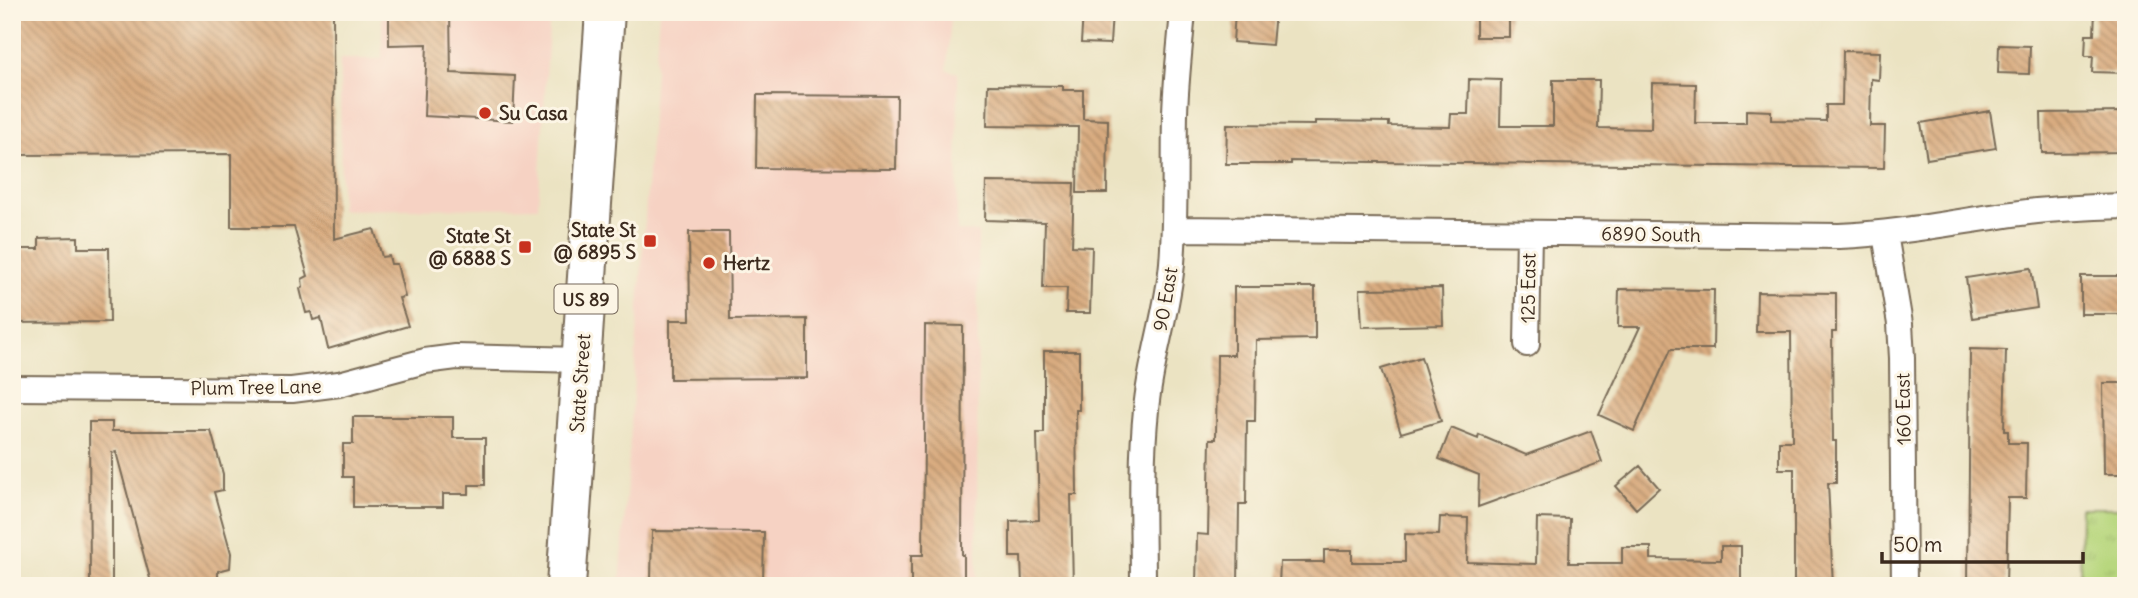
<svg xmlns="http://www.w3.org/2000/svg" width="2138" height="598" viewBox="0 0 2138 598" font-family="Delius,sans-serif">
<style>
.built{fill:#f6d2c3}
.grass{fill:url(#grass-tufts);stroke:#7a804e;stroke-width:2}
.building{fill:url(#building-back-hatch)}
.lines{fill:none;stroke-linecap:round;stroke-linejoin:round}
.street-casing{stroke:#796b57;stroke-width:28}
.primary-casing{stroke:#796b57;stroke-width:42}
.street{stroke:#fff;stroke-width:24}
.primary{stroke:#fff;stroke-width:38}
.poi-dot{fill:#c8321e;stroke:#fcf5e5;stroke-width:2.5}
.labels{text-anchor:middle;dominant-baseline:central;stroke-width:6;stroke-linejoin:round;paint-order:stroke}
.shield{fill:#fcf5e5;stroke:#75675a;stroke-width:2}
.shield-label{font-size:18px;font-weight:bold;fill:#3b2a1e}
.poi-label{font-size:19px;font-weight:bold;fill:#3b2a1e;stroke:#fcf5e5;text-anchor:start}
.street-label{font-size:19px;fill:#3b2a1e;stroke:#fcf5e5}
</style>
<defs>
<pattern id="grass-tufts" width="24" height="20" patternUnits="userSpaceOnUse" patternTransform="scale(1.75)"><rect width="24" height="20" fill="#b8d77e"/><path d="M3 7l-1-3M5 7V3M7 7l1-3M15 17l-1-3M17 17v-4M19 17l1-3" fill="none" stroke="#9fb96c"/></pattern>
<pattern id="building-back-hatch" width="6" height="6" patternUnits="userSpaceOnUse" patternTransform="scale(1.75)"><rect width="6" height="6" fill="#d9ac80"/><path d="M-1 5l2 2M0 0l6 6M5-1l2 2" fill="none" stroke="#b18c68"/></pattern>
</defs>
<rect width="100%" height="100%" fill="#fcf5e5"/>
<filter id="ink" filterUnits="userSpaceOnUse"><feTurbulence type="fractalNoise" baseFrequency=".0143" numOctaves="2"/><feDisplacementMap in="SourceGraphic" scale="14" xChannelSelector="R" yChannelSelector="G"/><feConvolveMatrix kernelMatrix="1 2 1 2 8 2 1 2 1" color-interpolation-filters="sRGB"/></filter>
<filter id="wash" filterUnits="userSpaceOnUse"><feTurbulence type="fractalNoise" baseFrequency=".00686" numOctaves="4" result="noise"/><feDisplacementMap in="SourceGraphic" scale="28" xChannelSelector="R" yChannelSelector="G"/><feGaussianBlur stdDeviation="1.57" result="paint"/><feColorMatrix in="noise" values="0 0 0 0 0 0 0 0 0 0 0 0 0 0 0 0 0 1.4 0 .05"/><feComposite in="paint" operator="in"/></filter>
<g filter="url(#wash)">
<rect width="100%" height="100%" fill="#ebe3c2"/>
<!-- built -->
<path class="built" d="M382 12H550L538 207 341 210 340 59H382Z
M659 12H951L947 70 958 73 957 231 978 232 977 586H620Z"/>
<!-- grass -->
<path class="grass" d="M2081 508H2126V586H2080Z"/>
<g id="blocks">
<!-- building -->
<path class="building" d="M12 12H333L334 239 374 229 382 257 389 256 391 264H397L405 297 399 298 408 326 328 349 321 318 313 320 311 312 306 313 300 289 303 287 302 279 308 276 294 227H231V154L12 155Z
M389 12H450L451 73 515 76 513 121 424 116 427 44 389 45Z
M1083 12H1112L1110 44 1081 43Z
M1235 12H1275L1272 45 1233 42Z
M1476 12H1509V37H1476Z
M2095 12H2126V73L2092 72 2093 56H2085L2086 34H2094Z
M1999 45 2030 46 2029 74 1998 73Z
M1843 51 1880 52 1879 80 1871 79 1870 126H1885L1884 168 1291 161V164H1226L1227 124 1315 125V121L1389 122V126L1450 127 1451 114H1468L1469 79 1501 80 1500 126H1553V80H1599L1598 128 1651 129 1652 83 1696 84 1695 123H1746V110L1771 111V120L1826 121V105H1842Z
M988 85 1063 86V90H1083V119L1108 120 1107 193H1077L1078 127 987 126Z
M757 95 897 96 896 169 756 168Z
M1990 111 1996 148 1927 159 1921 123Z
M2125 112V152L2042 153 2041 113Z
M986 182 1074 183 1072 246 1092 247 1090 313H1066L1067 288H1043L1045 222 985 220Z
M689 232H729L730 320 807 319V378L670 379V320H690Z
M78 237V248H109L110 322 12 323V249H39V238Z
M2031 268 2037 308 1972 318 1966 278Z
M2081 276H2126V314H2081Z
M1234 287H1315V339L1256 340 1255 421H1247L1246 504H1239L1238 586H1196L1197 534 1208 535 1210 439H1216L1217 355H1234Z
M1442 288 1443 325 1362 327 1360 289Z
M1619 289 1714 290 1713 349H1671L1634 431 1599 415 1640 327H1618Z
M1757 292 1836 293V332H1832L1833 441H1836V483H1828L1833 586H1794V469H1779V441H1792L1791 332H1756Z
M925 325 963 326 962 555H964V586H911V555H923Z
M1970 349 2006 350 2004 431H2008V443H2027L2026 498H2008L2006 586H1968Z
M1044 351H1079V410H1076L1077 495H1071L1073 586H1022L1021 557H1010V521L1039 520 1037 433H1044Z
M1421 357 1441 421 1401 433 1381 369Z
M2103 383H2126V474H2104Z
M353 417H453V438H485V485H469V494H443V507H353V477H343V444H353Z
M89 422H112V431H211L223 474V490L214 492 231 553 230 568 218 571V586H152L116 452 112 453V586H90Z
M1451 428 1478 439 1479 435 1526 455 1591 431 1602 462 1478 507 1479 475 1439 459Z
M1640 466 1659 488 1636 509 1616 486Z
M1440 517 1468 518 1467 562 1536 564 1537 518 1570 519 1569 563H1622V547H1651V559L1721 560V546H1741V586H1279L1280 562H1324V550H1352V562H1405V534L1439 535Z
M652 531 764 532 763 582 651 581Z"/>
</g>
</g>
<g filter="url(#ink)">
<use href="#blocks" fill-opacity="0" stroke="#796b57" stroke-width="2"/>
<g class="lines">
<!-- street casing -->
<g class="street-casing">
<path id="street" d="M1174 229 1839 236C1904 233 1964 220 2028 212 2061 208 2093 207 2126 206
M1885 234 1900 324 1902 358 1904 586
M1527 344 1529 233
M12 388 292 390 339 384 425 361 456 357 581 360
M1143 586C1143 527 1140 468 1146 410 1150 360 1168 312 1172 263 1176 213 1174 163 1175 113 1176 80 1180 46 1183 12"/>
</g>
<!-- primary casing -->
<g class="primary-casing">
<path id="primary" d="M566 586 605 12"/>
</g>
<!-- street -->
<use href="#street" class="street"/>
<!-- primary -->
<use href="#primary" class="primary"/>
</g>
</g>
<!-- markers -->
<g class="poi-dot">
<circle cx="485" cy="113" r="7"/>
<rect x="643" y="234" width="14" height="14" rx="3.5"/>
<rect x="518" y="240" width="14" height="14" rx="3.5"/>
<circle cx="709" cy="263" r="7"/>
</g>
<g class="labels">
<!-- shield labels -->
<rect class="shield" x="554.5" y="284.5" width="63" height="29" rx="5"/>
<g class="shield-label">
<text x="586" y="299">US 89</text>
</g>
<!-- poi labels -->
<g class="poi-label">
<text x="499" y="113">Su Casa</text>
<text x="636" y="230" text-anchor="end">State St<tspan x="636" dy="22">@ 6895 S</tspan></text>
<text x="511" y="236" text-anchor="end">State St<tspan x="511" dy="22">@ 6888 S</tspan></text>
<text x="723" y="263">Hertz</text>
</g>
<!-- street labels -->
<g class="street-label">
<text transform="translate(1651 234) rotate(1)">6890 South</text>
<text transform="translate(1528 288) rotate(-89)">125 East</text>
<text transform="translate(1165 299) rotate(-80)">90 East</text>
<text transform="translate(580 383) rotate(-86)">State Street</text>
<text transform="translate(256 387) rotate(-1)">Plum Tree Lane</text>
<text transform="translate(1903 409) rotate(-91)">160 East</text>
</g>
</g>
<!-- margin -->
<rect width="2138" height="598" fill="none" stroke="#fcf5e5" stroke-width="42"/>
<!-- scale -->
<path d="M1882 552v10h201v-10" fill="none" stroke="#3b2a1e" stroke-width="3.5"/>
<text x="1893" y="552" font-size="21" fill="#3b2a1e" stroke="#fcf5e5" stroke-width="5" paint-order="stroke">50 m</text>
</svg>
